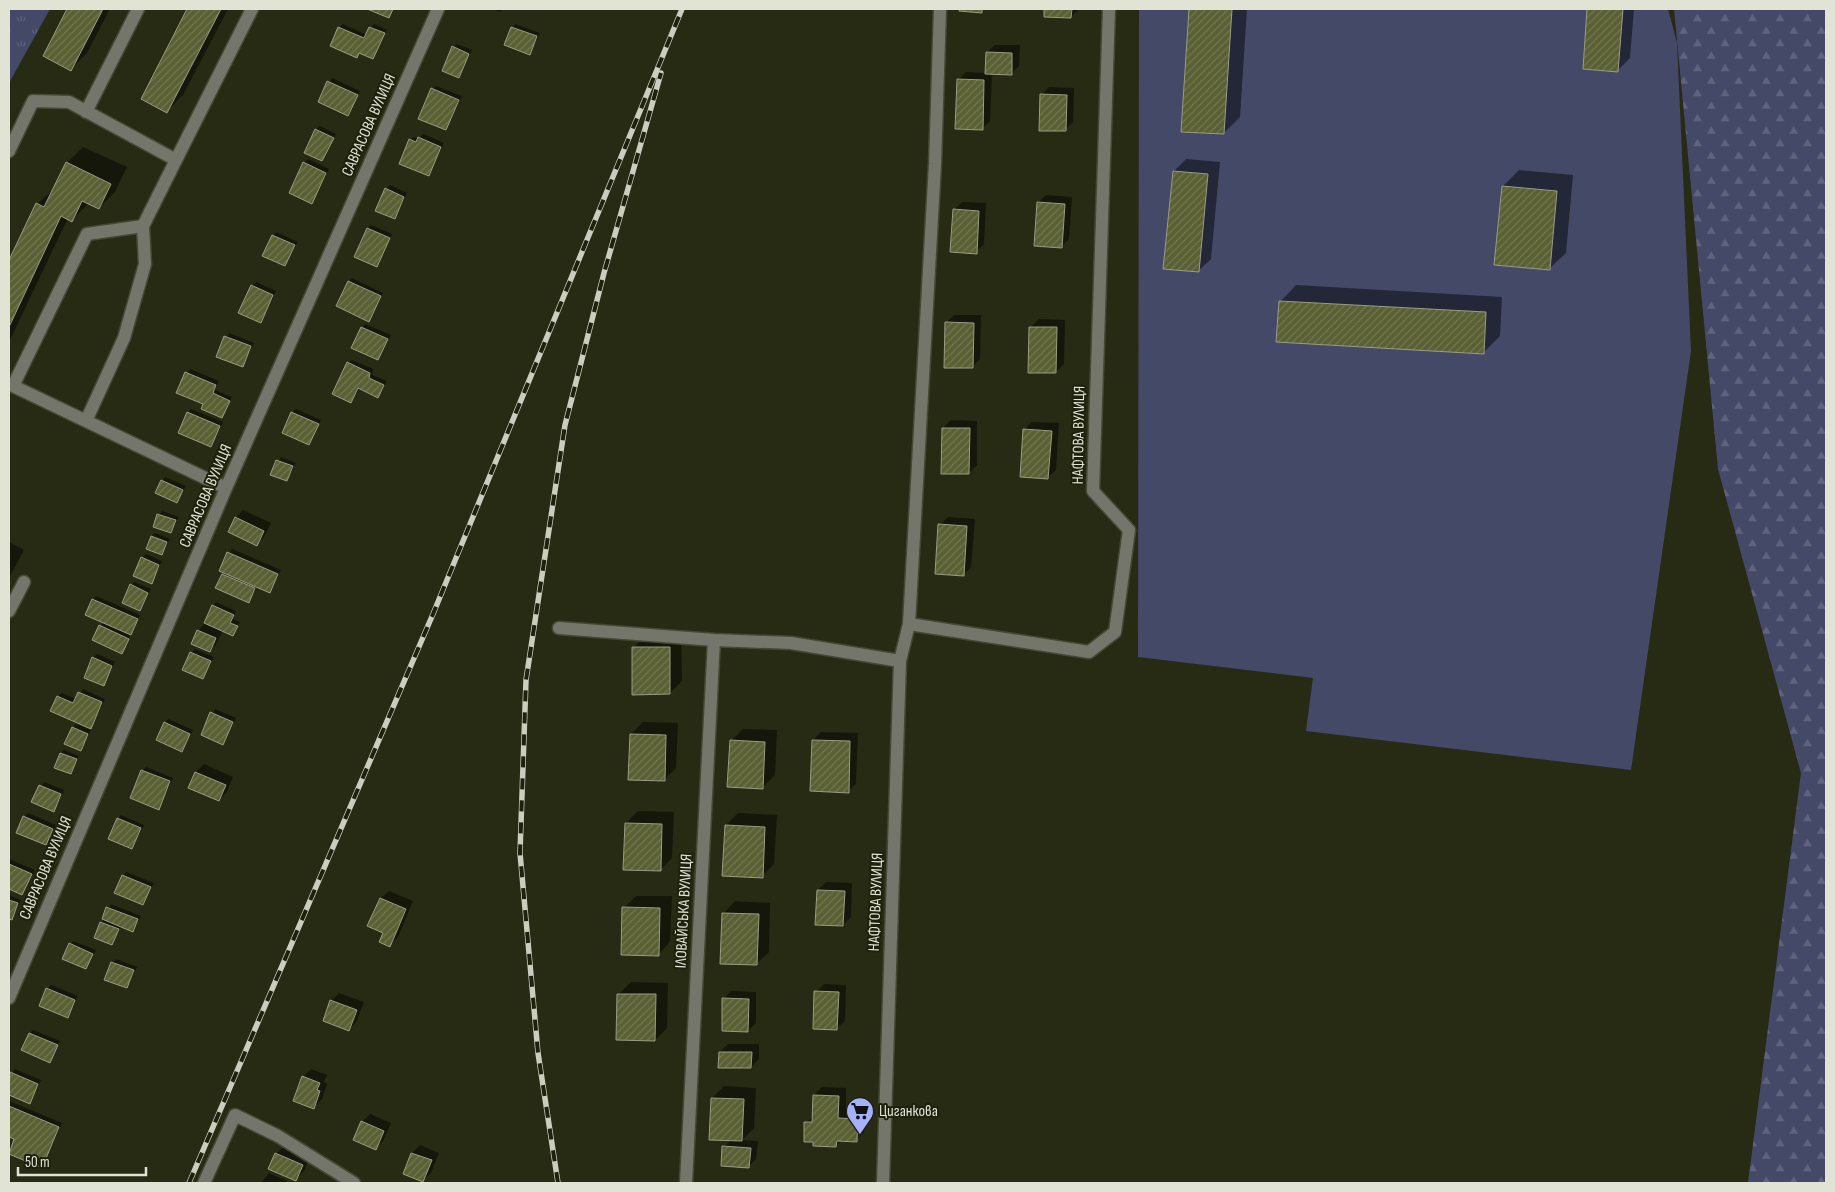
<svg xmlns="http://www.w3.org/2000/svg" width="1835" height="1192" viewBox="0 0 1835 1192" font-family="'Sofia Sans Condensed',sans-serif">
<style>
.grass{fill:#454968}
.forest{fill:url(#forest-firs)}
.park{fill:url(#park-tufts)}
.shadow{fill:#0007}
.building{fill:url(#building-hatch);stroke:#989d83}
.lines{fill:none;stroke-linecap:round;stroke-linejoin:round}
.minor-casing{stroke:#454833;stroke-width:15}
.minor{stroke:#74766b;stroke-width:12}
.rail-casing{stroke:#cbcdbe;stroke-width:5.5}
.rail{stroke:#1e210b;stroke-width:4;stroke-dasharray:11;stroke-linecap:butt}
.labels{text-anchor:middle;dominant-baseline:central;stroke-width:4;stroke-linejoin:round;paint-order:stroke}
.street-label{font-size:16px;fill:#e1e3d5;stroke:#1e210b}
.poi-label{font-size:16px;fill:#e1e3d5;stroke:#1e210b;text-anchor:start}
</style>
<defs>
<pattern id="forest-firs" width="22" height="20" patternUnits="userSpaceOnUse" patternTransform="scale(1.25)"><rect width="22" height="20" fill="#454968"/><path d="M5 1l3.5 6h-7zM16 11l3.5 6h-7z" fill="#60637d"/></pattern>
<pattern id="park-tufts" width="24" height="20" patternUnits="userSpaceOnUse" patternTransform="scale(1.25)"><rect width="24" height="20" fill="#454968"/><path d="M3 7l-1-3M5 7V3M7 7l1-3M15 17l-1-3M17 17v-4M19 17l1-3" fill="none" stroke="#60637d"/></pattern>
<pattern id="building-hatch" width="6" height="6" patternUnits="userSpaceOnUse" patternTransform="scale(1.25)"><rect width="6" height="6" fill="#5a6033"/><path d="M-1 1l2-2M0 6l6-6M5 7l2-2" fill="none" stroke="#717750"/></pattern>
</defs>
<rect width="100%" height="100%" fill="#272b14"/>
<!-- grass -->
<path class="grass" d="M1139 9H1668L1677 43 1691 351 1631 770 1306 731 1313 678 1138 657Z"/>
<!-- forest -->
<path class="forest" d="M1674 9H1826V1183H1748L1801 773 1718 469Z"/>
<!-- park -->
<path class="park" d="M9 9H50L9 83Z"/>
<!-- shadow -->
<path class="shadow" d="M68 9H110L87 53 71 69 44 56Z
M189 9H228L183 95 167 111 142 99Z
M492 9H503L500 12Z
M1045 9H1079L1071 17 1045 15Z
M1190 9H1247L1240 117 1224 133 1183 131Z
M1588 9H1634L1630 58 1618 70 1584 68Z
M343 24 367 35 374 24 387 30 373 58 361 53 357 56 339 28Z
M515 24 540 33 530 53 506 44Z
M457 44 472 50 458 76 453 47Z
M995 45H1020L1019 66 1011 74 992 73 990 121 982 129 958 80 966 72 986 73 987 52Z
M332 78 360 91 347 114 319 101Z
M436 86 462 96 446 129 432 89Z
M1049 87 1074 88 1073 122 1065 130 1041 95Z
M320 126 336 134 322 160 316 130Z
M423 134 444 143 428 175 410 140 414 137 419 139Z
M83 147 127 167 115 192 99 208 89 203 72 220 68 218 9 342V263L37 204 54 189 67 163Z
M308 159 329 169 312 202 304 163Z
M1186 159 1220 162 1211 259 1198 271 1174 171Z
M1519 170 1573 175 1566 253 1549 269 1503 186Z
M390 185 407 193 394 218 386 189Z
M1046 195 1072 197 1069 239 1061 247 1038 203Z
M962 202 986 203 984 244 976 252 954 210Z
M371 225 392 234 377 265 368 228Z
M276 232 298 242 285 265 273 236Z
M352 278 383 293 369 320 349 282Z
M256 282 276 291 260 322 252 286Z
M1296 285 1502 297 1500 336 1484 352 1280 302Z
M954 315H981L980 359 972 367 946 323Z
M1039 319 1065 320 1064 364 1056 372 1031 327Z
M365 324 391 335 378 359 362 328Z
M229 333 254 343 242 366 217 356Z
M352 360 373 369 372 375 387 381 378 396 360 388 351 402 348 363Z
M190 369 219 381 215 390 232 397 222 416 205 403 178 392Z
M191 409 223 422 211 446 188 413Z
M296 409 321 420 309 443 292 413Z
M951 420 977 421V465L969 473 943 428Z
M1032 422 1059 423 1056 470 1048 477 1024 430Z
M281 457 296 463 287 480 272 474Z
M165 477 186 486 177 501 156 492Z
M243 510 271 523 264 537 256 544 236 518Z
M162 511 179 517 171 532 155 526Z
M948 517 975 519 971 567 963 575 940 525Z
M155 533 170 539 162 554 152 536Z
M9 542 24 550 9 578Z
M232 549 281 570 270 591 257 586 249 601 223 575 225 572 220 570Z
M146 554 162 561 151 582 142 558Z
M134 582 151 589 140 610 131 585Z
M96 596 140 615 122 653 100 626 104 622 93 600Z
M216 602 236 611 233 619 240 622 233 635 223 630 217 643 210 651 198 631 205 623Z
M681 635 682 681 670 693 633 648 645 636Z
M195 649 214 657 203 677 191 653Z
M97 654 115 662 104 684 93 658Z
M83 689 105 699 91 727 58 696 62 693 76 699Z
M215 709 236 718 223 743 202 734Z
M168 719 193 730 182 750 165 723Z
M643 722 678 723 676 768 664 780 631 734Z
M76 724 91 730 80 750 73 728Z
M743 729 777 730 775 775 763 787 731 741Z
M821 732 858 733 856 784 848 791 813 740Z
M64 750 79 756 71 773 61 753Z
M204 764 233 777 227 792 219 800 190 787 196 772Z
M146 767 173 778 159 808 142 771Z
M44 782 64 790 54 810 33 802Z
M638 811 674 812 672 858 660 870 626 823Z
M28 813 56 825 46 844 24 817Z
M738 813 777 815 774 864 762 876 726 825Z
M121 815 144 825 132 848 118 819Z
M9 859 35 870 22 894 9 888Z
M126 872 154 883 143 904 123 876Z
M826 882 852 883 851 917 843 925 818 890Z
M389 891 413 901 398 937 390 945 385 932 381 898Z
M9 895 21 900 12 919 9 918Z
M636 896H672L670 942 658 955 624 908Z
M735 901 770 903 769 952 756 964 723 914Z
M111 904 141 916 133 930 121 926 112 944 95 937Z
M73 941 96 950 86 968 70 944Z
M116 959 137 967 127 987 112 963Z
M631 982 668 983 667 1028 655 1040 619 994Z
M824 984 846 985 845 1021 837 1028 816 992Z
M51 985 78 996 67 1016 47 989Z
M731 991 756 992V1023L748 1031 724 999Z
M339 993 364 1002 357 1021 349 1029 331 1001Z
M33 1030 60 1041 50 1061 30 1033Z
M728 1044H759V1059L751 1067 720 1052Z
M15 1069 41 1080 29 1103 9 1094V1078Z
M311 1069 327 1075 324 1082 327 1084 322 1099 314 1107 303 1077Z
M724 1086 756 1088 754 1128 742 1140 758 1141 756 1159 748 1167 724 1147 731 1140 712 1098Z
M822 1087 846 1088V1111H865L864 1132 856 1140H842L836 1146 814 1141 806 1123 814 1115V1095Z
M9 1101 62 1123 42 1166 15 1139 9 1136Z
M370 1114 391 1123 383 1141 375 1148 362 1122Z
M420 1145 439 1153 431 1173 423 1181 404 1173 412 1153Z
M284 1146 310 1157 304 1171 296 1179 276 1154Z
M269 1173 287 1181 286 1183H261Z"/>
<!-- building -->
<path class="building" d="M67 9H103L71 71 43 56Z
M187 9H221L167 113 141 99Z
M367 9H393L389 18Z
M960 9H982V13L959 11Z
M1044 9H1072L1071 18 1044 17Z
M1189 9H1232L1224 134 1181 132Z
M1587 9H1623L1618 72 1583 69Z
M338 27 364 38 369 27 385 33 373 59 359 53 357 58 330 46Z
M511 27 537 36 530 55 504 45Z
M452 46 469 54 459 78 442 71Z
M986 52 1012 53V75L985 74Z
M957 79 984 80 983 130 955 129Z
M327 81 358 95 348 116 318 102Z
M431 88 459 100 446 130 418 119Z
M1040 94 1067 95 1066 131H1039Z
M315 129 334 138 322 161 304 153Z
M418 137 441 147 429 176 399 164 409 139 416 142Z
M66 162 111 184 99 209 82 201 72 222 61 216 9 327V260L36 203 44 207Z
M303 162 326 173 312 204 289 193Z
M1173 171 1208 174 1199 272 1163 269Z
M1502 186 1557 191 1550 270 1494 265Z
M385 188 404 197 395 219 375 211Z
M1037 202 1065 204 1062 248 1034 246Z
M953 209 979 211 977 254 950 252Z
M367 228 390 238 377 267 354 257Z
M272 235 295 245 285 266 262 256Z
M348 281 381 296 369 322 336 306Z
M251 285 273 295 261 323 238 313Z
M1279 301 1486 312 1484 354 1276 342Z
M945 322 974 323 973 368H944Z
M361 327 388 339 378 360 351 348Z
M1029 327H1057L1056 373H1028Z
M224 336 251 346 243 367 216 357Z
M347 362 370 373 369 378 384 385 378 398 358 388 351 403 332 394Z
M185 372 216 385 213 393 230 401 222 418 201 409 203 404 176 393Z
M187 412 220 426 211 447 178 433Z
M291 412 319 424 309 445 282 433Z
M942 428H970L969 474H941Z
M1023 429 1052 431 1048 479 1020 477Z
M276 460 293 466 287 481 270 475Z
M161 480 183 490 177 503 155 493Z
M157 514 176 520 171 533 153 527Z
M235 517 264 531 257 546 228 532Z
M938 524 967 526 964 576 935 574Z
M151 536 167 542 162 555 146 549Z
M227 552 278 574 270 593 219 571Z
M141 557 159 565 152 584 133 576Z
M222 574 255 588 249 603 215 588Z
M130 584 148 593 140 611 122 603Z
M92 599 138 619 131 635 85 615Z
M212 605 234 615 230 623 238 626 233 636 204 623Z
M99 625 129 639 122 654 92 640Z
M197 630 216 638 210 652 191 644Z
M632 647H670V694L632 695Z
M190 652 211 661 203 679 182 670Z
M92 657 112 666 104 686 84 678Z
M78 692 102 702 91 729 50 711 57 696 73 703Z
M210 712 233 722 223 745 201 735Z
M164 722 190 734 182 752 156 740Z
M72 727 88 734 81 751 64 744Z
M630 734 666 735 665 781 628 780Z
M730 740 765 742 763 789 727 787Z
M812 740 850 741 849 793 810 791Z
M60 753 77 759 71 774 54 768Z
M141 770 170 781 159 810 130 798Z
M195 772 226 785 219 801 188 788Z
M39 785 61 794 54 812 31 802Z
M23 816 53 829 46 845 16 833Z
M117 818 141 828 132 849 108 839Z
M625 823 662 824 661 871 623 870Z
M725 825 765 827 763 878 722 876Z
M9 864 32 874 22 895 9 889Z
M122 875 151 887 143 905 114 893Z
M817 890 845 891 843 926 815 925Z
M380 898 406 909 390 947 379 942 383 933 367 926Z
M9 900 18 903 12 920 9 919Z
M106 907 138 919 133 932 102 919Z
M622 907 660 908 659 956 621 955Z
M722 913 759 914 757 965 720 964Z
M100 922 119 929 112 945 94 938Z
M69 943 93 954 86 969 62 959Z
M111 962 134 970 127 988 104 980Z
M46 988 75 1000 68 1018 39 1006Z
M814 991 839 992 837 1030 813 1029Z
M617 994H656L655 1041 616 1040Z
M722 998 749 999 748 1032 722 1031Z
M330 1000 357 1010 349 1031 323 1021Z
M29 1033 58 1045 50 1063 21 1050Z
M719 1052H752L751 1068H718Z
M10 1072 38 1084 30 1104 9 1095Z
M302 1076 320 1083 317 1090 320 1091 314 1109 293 1101Z
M813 1095 839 1096 838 1118 858 1119 857 1142 837 1141 836 1147 813 1146V1142H804V1122H812Z
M711 1098 744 1099 742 1141 709 1140Z
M9 1106 59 1127 42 1168 9 1154 14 1139 9 1137Z
M361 1121 384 1131 376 1150 353 1140Z
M722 1146 751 1148 749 1168 721 1166Z
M275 1153 303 1165 296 1181 268 1169Z
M411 1153 432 1160 423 1182 403 1174Z"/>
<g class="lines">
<!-- minor casing -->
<g class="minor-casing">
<path id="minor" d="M86 112 138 9
M9 151 33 101 69 102 176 160 252 9
M176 160 143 226 87 234 13 386 226 488
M86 421 124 338 145 264 143 226
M9 611 24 582
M909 624 1089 652 1115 632 1129 530 1093 491 1109 9
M559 628 714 640 791 643 900 661
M9 998 226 488 438 9
M204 1183 235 1115 278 1136 354 1183
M686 1183 714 640
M883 1183 900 661 909 624 935 164 940 9"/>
</g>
<!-- minor -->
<use href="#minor" class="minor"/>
<!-- rail casing -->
<g class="rail-casing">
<path id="rail" d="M189 1183 433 614 682 9
M558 1183 538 1053 520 853 526 680 565 425 604 273 661 73"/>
</g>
<!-- rail -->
<use href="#rail" class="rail"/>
</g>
<!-- icons -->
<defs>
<g id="supermarket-pin" transform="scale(1.4375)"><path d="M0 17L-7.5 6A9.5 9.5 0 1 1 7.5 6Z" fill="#a6b1fc" stroke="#1e210b"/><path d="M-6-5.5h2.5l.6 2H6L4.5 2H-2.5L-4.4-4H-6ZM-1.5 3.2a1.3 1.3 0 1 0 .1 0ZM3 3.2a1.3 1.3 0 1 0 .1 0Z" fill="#111"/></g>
</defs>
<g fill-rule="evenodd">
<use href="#supermarket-pin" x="860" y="1111"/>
</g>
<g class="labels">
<!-- street labels -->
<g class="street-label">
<text transform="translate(369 125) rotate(-66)">САВРАСОВА ВУЛИЦЯ</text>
<text transform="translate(1079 435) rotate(-89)">НАФТОВА ВУЛИЦЯ</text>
<text transform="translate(206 496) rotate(-67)">САВРАСОВА ВУЛИЦЯ</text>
<text transform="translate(46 868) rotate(-67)">САВРАСОВА ВУЛИЦЯ</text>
<text transform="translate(876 902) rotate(-88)">НАФТОВА ВУЛИЦЯ</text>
<text transform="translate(684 911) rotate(-87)">ІЛОВАЙСЬКА ВУЛИЦЯ</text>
</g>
<!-- poi labels -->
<g class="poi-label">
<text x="879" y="1111">Циганкова</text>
</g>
</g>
<!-- border -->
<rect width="1835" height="1192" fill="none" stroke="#e1e3d5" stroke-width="20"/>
<!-- scale -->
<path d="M18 1167v8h128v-8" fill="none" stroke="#e1e3d5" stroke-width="2.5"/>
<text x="25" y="1167" font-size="15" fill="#e1e3d5" stroke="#1e210b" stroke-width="4" paint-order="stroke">50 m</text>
</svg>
